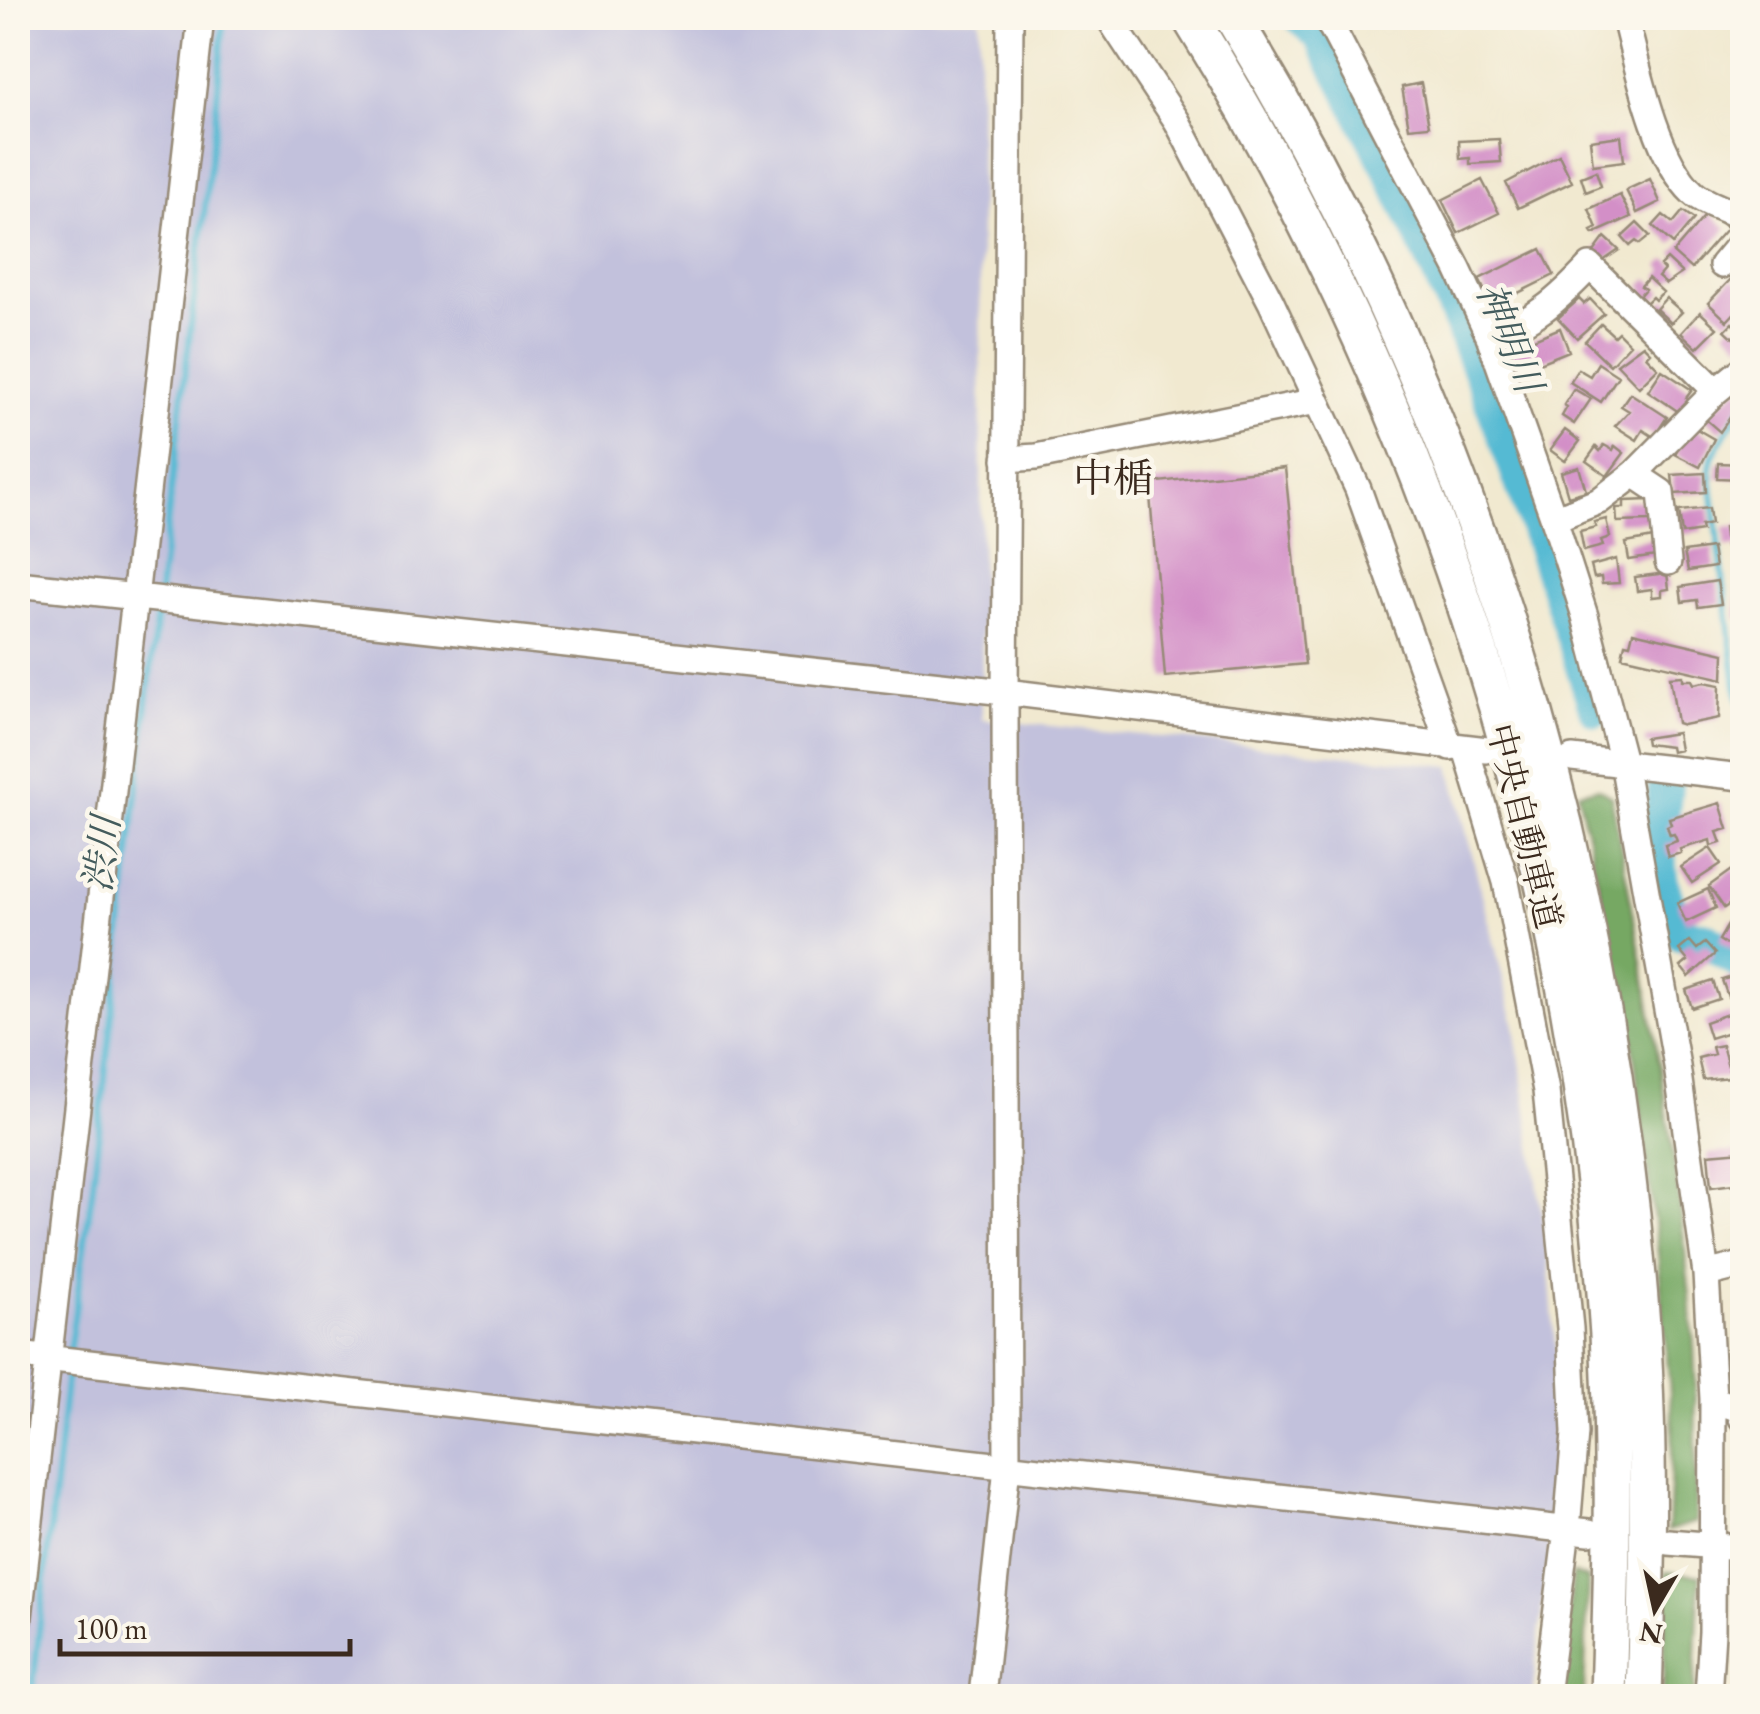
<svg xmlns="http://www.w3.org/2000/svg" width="1760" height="1714" viewBox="0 0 1760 1714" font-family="'EB Garamond','Noto Serif JP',serif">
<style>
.industrial{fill:#c2c1dc}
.forest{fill:#76a863;stroke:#586940;stroke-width:2.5}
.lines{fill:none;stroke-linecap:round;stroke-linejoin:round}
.stream{stroke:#55bad3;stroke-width:6}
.river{stroke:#55bad3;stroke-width:35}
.building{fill:#d38fc7}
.minor-casing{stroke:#968a77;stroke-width:30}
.highway-casing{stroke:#968a77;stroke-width:40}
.minor{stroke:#fff;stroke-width:25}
.highway{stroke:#fff;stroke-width:35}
.labels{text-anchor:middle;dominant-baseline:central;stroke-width:9;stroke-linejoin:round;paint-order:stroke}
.street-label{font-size:35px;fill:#3b2a1e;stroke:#fbf7ec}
.water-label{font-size:38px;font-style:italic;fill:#445c5d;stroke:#fbf7ec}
.quarter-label{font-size:40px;fill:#3b2a1e;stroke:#fbf7ec}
</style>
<rect width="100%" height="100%" fill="#fbf7ec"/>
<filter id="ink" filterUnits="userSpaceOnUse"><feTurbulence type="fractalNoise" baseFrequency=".01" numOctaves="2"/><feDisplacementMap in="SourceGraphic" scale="20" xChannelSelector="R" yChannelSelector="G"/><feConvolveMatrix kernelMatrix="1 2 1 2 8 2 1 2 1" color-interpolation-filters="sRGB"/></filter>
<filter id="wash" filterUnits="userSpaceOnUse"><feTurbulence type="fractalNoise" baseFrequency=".0048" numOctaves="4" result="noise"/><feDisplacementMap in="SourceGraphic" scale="40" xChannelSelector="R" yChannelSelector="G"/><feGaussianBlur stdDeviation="2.25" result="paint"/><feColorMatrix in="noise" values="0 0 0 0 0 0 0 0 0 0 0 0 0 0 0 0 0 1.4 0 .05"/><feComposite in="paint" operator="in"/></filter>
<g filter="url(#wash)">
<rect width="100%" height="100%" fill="#f1e9d0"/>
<!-- industrial -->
<path class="industrial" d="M18 18H979L982 719 1450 766 1515 1026 1548 1259 1562 1434 1532 1696H18Z"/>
<!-- forest -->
<path class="forest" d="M1598 788 1611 796C1645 974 1678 1150 1693 1331 1698 1394 1695 1458 1696 1522L1668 1531 1673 1427 1658 1254 1632 1038 1578 792Z
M1666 1572 1700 1575 1694 1696H1663Z
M1573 1574 1588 1579 1584 1696H1560Z"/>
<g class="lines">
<!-- stream -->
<path class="stream" d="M1742 406 1712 457 1710 469 1736 685 1742 709
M159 593 215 123 224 18
M69 1352 92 1193 158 605
M32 1696 68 1365"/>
<!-- river -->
<path class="river" d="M1302 18 1321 36C1361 112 1401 188 1436 267 1500 410 1549 559 1596 709
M1666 782C1659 844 1649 877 1682 934L1705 939 1742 963"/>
</g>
<g id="blocks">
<!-- building -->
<path class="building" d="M1421 83 1429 126 1409 128 1402 87Z
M1621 136 1624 161 1593 165 1590 140Z
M1499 139 1501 162 1470 164V158L1460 159 1459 141Z
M1559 155 1572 182 1518 208 1506 183Z
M1596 171 1601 186 1586 192 1581 177Z
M1650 179 1660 202 1637 213 1626 190Z
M1482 180 1499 213 1458 233 1442 200Z
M1620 195 1631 217 1593 234 1591 231 1597 228 1589 209Z
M1683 211 1694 219 1673 244 1653 226 1663 215 1673 223Z
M1708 212 1727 228 1691 269 1673 253Z
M1637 223 1650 236 1640 244 1636 241 1630 246 1622 237Z
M1605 237 1619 250 1603 261 1594 252Z
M1541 249 1554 275 1492 306 1479 279Z
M1667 259 1682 273 1666 284 1658 277 1664 270 1660 266Z
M1648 278 1663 292 1655 300 1652 297 1646 303 1639 296 1645 289 1641 286Z
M1732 278 1742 287V305L1727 321 1708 303Z
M1666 298 1682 312 1671 323 1656 309Z
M1579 299 1584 304 1590 299 1604 314 1577 338 1558 318Z
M1700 312 1717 328 1697 348 1681 333Z
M1732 323 1738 329 1742 324V346L1725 330Z
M1601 324 1614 336 1618 332 1630 344 1610 365 1585 341Z
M1560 328 1569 351 1519 371 1510 349Z
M1643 345 1650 352 1646 356 1658 368 1639 387 1617 364Z
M1598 363 1618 376 1601 402 1570 382 1578 369 1590 376Z
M1662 370 1692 390 1686 398 1691 401 1682 414 1648 391Z
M1738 388 1742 392V400L1720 432 1704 418Z
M1574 389 1591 399 1574 424 1562 416 1567 407 1564 405Z
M1630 393 1667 417 1654 437 1643 430 1637 440 1615 426 1629 411 1621 406Z
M1695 428 1714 439 1700 467 1675 454 1685 435 1690 437Z
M1565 430 1580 441 1565 461 1550 450Z
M1604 445 1613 450 1615 446 1624 453 1607 476 1586 461 1596 447 1600 451Z
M1718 463 1742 464V479L1717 478Z
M1579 467 1586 491 1568 496 1561 472Z
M1285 468 1305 664 1165 677 1149 483Z
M1705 473 1706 492 1674 494 1672 475Z
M1650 500 1651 521 1617 522 1616 508H1624V501Z
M1709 508 1711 524 1701 526 1702 531 1682 534 1679 511Z
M1606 519 1610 537 1601 540 1603 546 1584 551 1580 531 1596 527 1594 522Z
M1742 525V553H1740L1739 546 1726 547 1724 527Z
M1653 538 1656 556 1629 560 1626 543Z
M1712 548 1715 567 1688 571 1684 552Z
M1616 559 1619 583 1602 584 1601 577 1594 578 1591 566Z
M1667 573 1669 589 1662 590V596L1652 597V589L1637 591 1635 577Z
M1717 581 1721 604 1698 607 1697 600 1682 602 1680 587Z
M1737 587H1742V619L1736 618Z
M1633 632 1724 653 1723 679 1622 656 1625 643 1630 644Z
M1683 676V680H1692L1694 684 1704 682 1720 685 1719 718 1683 725 1677 723 1670 677Z
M1677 733 1680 750 1671 752 1670 747 1646 744 1645 738Z
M1720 803 1728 829 1717 832 1721 843 1711 846 1710 840 1680 849 1681 853 1668 857 1665 845 1677 841 1674 834 1670 835 1667 826 1671 824 1669 818Z
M1710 848 1721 864 1692 883 1681 867Z
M1734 868 1742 881V905L1739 898 1724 908 1709 886Z
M1708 889 1716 908 1686 922 1677 903Z
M1732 918 1742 924V954L1719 940Z
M1690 941 1697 949 1705 943 1715 954 1689 977 1681 967 1688 961 1679 950Z
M1742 974V992L1728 997 1722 980Z
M1713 981 1719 999 1692 1008 1686 990Z
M1730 1013 1736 1030 1710 1038 1705 1022Z
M1722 1045 1731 1077 1703 1080 1698 1058 1714 1054 1712 1047Z
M1742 1151V1183L1711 1187 1708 1154Z
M1736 1573H1742V1601H1735Z"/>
</g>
</g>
<g filter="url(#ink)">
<use href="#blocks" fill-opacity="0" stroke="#968a77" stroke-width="2.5"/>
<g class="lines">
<!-- minor casing -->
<g class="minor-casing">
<path id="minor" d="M1109 18 1177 121 1271 302 1358 489 1450 747
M1324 18 1332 28 1458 269 1489 336 1554 519 1585 616 1623 762 1677 1066 1706 1274 1713 1399 1712 1632 1708 1696
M1625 18C1637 65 1656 159 1693 193 1705 204 1728 210 1742 217
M1722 265 1742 241
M1489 336C1533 323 1560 298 1590 266L1716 391
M1006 459 1036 457 1317 401
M1634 474 1661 492 1668 562
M1554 519 1599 501 1634 474 1716 391 1742 370
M18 584 1005 692 1487 750
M1466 749 1506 882 1546 1091 1570 1328 1575 1433 1567 1529 1546 1696
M1572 758 1742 777
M1706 1274 1742 1265
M18 1355 1589 1532
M1713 1399 1739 1409 1742 1418
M1668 1542 1742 1548
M18 1626 201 18
M982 1696 1007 1467 1005 692 1010 18"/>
</g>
<!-- highway casing -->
<g class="highway-casing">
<path id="highway" d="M1190 18C1434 410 1579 874 1608 1335 1615 1455 1612 1576 1608 1696
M1233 18C1474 413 1609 865 1642 1326 1650 1449 1648 1574 1644 1696"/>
</g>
<!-- minor -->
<use href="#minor" class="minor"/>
<!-- highway -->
<use href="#highway" class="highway"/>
</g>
</g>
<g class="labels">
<!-- street labels -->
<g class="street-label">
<text transform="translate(1525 826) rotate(76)">中央自動車道</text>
</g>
<!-- water labels -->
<g class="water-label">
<text transform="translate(1510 337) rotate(68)">神明川</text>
<text transform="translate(101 854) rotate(-83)">渋川</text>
</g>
<!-- quarter labels -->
<g class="quarter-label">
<text x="1113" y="478">中楯</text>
</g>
</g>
<!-- margin -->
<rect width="1760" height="1714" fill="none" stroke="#fbf7ec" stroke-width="60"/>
<!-- north arrow -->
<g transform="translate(1655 1609) rotate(189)" stroke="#fbf7ec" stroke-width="8" paint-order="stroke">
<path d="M0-8L18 38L0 25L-18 38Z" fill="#3b2a1e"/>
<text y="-15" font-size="28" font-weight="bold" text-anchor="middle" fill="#3b2a1e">N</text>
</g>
<!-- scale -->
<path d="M60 1639v15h290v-15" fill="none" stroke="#3b2a1e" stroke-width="5"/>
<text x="75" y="1639" font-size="30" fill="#3b2a1e" stroke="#fbf7ec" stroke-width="8" paint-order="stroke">100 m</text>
</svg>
